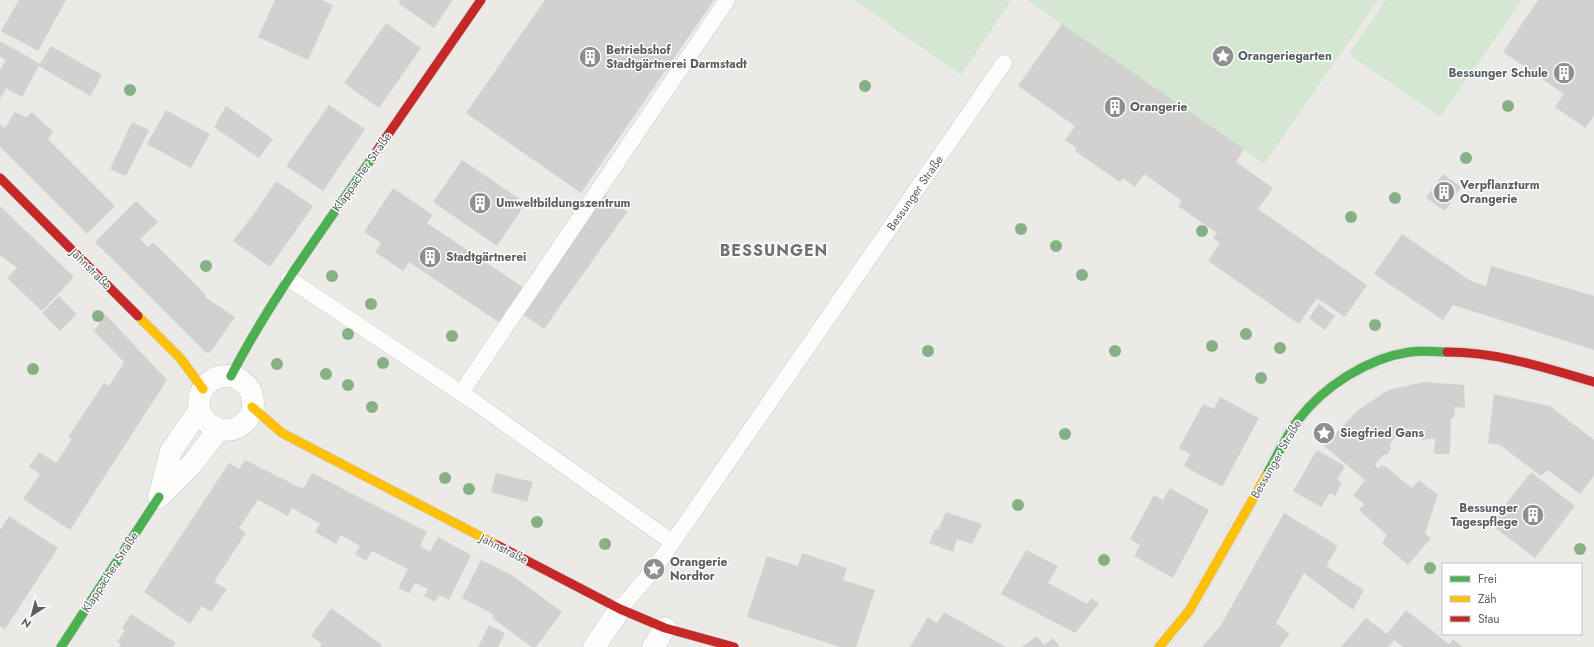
<svg xmlns="http://www.w3.org/2000/svg" width="1594" height="647" viewBox="0 0 1594 647" font-family="Jost,sans-serif">
<style>
.green{fill:#d4e8d1}
.building{fill:#d2d1cf}
.lines{fill:none;stroke-linecap:round;stroke-linejoin:round}
.lane-casing{stroke:#c7c7c7;stroke-width:17}
.street-casing{stroke:#c7c7c7;stroke-width:23}
.fast-casing{stroke:#c8c8c8;stroke-width:10}
.slow-casing{stroke:#c8c8c8;stroke-width:10}
.jam-casing{stroke:#c8c8c8;stroke-width:10}
.lane{stroke:#fcfcfb;stroke-width:16}
.street{stroke:#fcfcfb;stroke-width:22}
.fast{stroke:#4caf50;stroke-width:9}
.slow{stroke:#ffc107;stroke-width:9}
.jam{stroke:#c62828;stroke-width:9}
.tram{stroke:#e2e2e2;stroke-width:1}
.tree{fill:#87b184}
.labels{text-anchor:middle;dominant-baseline:central;stroke-width:3;stroke-linejoin:round;paint-order:stroke}
.poi-label{font-size:12px;font-weight:bold;fill:#5b6064;stroke:#fff;text-anchor:start}
.street-label{font-size:12px;fill:#5b6064;stroke:#fff}
.district-label{font-size:16px;font-weight:bold;letter-spacing:1px;fill:#6c7276;stroke:#fff}
</style>
<rect width="100%" height="100%" fill="#ebeae6"/>
<!-- green -->
<path class="green" d="M854 0H1011L961 75Z
M1027 0H1378L1264 164Z
M1386 0H1522L1440 117 1349 54Z"/>
<!-- building -->
<path class="building" d="M19 0H66L38 51 1 31Z
M275 0H322L333 5 308 60 258 37Z
M400 0H453L434 28 398 3Z
M545 0H714L581 193 466 113Z
M1538 0H1594V116L1585 128 1555 107 1564 94 1503 52Z
M386 23 421 48 379 108 344 83Z
M1062 24 1244 149 1236 162 1273 188 1258 209 1367 285 1345 317 1317 298 1299 324 1208 261 1220 243 1213 238 1217 233 1178 206 1182 201 1144 174 1135 187 1123 178 1120 182 1075 151 1077 148 1065 140 1075 126 1018 86Z
M0 41 40 64 51 46 102 75 90 96 39 66 22 97 6 88 0 99V70L6 60 0 57Z
M329 105 365 129 323 191 286 166Z
M226 106 273 139 259 158 214 127Z
M166 110 210 134 191 168 147 144Z
M15 112 26 117 32 112 53 132 48 139 115 206 87 234 0 147V125L5 128Z
M132 122 149 130 126 176 110 169Z
M462 160 526 203 497 246 433 202Z
M1443 174 1461 187 1445 211 1426 198Z
M276 181 313 206 270 267 233 241 256 211Z
M393 188 433 215 427 223 524 288 500 323 409 262 403 271 375 252 381 243 364 232Z
M604 194 627 212 544 329 521 313Z
M136 201 158 222 140 239 148 247 153 242 206 295 205 297 235 317 210 353 205 352 95 242Z
M0 206 74 277 42 311 7 278 17 268 0 255Z
M1402 234 1471 281 1486 286 1491 266 1594 296V350L1453 305 1443 320 1374 274Z
M59 296 77 314 60 331 42 313Z
M1319 304 1335 316 1325 330 1309 318Z
M105 314 167 380 70 530 23 499 40 474 29 467 39 452 56 463 72 439 68 437 104 383 109 386 124 362 94 331Z
M1424 382 1464 385 1465 408 1455 407 1454 418H1451L1450 454H1434L1435 438 1422 440 1421 433 1396 437 1390 444 1391 449 1387 455H1383L1375 465 1379 469 1381 465 1386 467 1412 488 1419 480 1438 495 1425 533 1431 538 1408 565 1382 543 1387 535 1359 510 1364 504 1353 495 1365 480 1324 446 1357 411 1388 390Z
M1494 394 1550 406 1594 440V476L1580 494 1548 470 1541 476 1500 445 1488 443Z
M1220 397 1259 418 1222 487 1184 466 1190 454 1179 448 1203 404 1214 409Z
M1317 450 1345 466 1337 480 1342 483 1335 496 1330 493 1321 507 1293 491Z
M245 460 303 489 312 473 427 532 420 546 430 552 438 537 471 555 449 600 439 595 435 602 424 596 428 589 415 583 409 593 398 588 408 569 372 551 366 561 355 554 360 546 341 535 336 544 315 532 320 524 292 508 288 516 258 500 239 528 246 533 214 582 227 589 211 612 202 606 190 624 144 592 229 463 239 469Z
M1531 472 1575 506 1535 558 1490 524Z
M496 473 533 482 527 502 491 492Z
M1170 488 1209 510 1173 578 1134 556 1140 545 1130 539 1154 495 1163 500Z
M946 512 982 524 972 544 957 539 953 552 929 543 935 529 938 530Z
M1284 513 1338 546 1326 566 1364 590 1353 610 1304 573 1276 623 1290 634 1279 647H1202L1221 625Z
M9 516 58 548 5 629 0 626V530Z
M1026 550 1058 566 1048 583 1087 604 1091 598 1099 604 1075 633 1001 594Z
M802 553 847 568 843 580 875 590 856 647H840L747 617 767 556 798 566Z
M481 560 513 576 562 612 536 647H532L492 618 494 615 462 598Z
M331 608 382 645 380 647H320L322 644 311 636Z
M1406 610 1449 644 1453 639 1463 647H1403L1394 640 1388 647H1341L1366 618 1387 634Z
M944 612 1006 647H910L928 617 937 623Z
M131 614 176 643 173 647H119L121 644 117 642 125 630 122 628Z
M489 625 505 633 498 647H478Z
M1037 636 1044 645 1053 638 1060 647H1022Z"/>
<g class="lines">
<!-- lane casing -->
<g class="lane-casing">
<path id="lane" d="M289 279 476 403 672 542
M461 393 727 0
M620 609 654 569 1004 63"/>
</g>
<!-- street casing -->
<g class="street-casing">
<path id="street" d="M199 403a27 27 0 1 1 54 0a27 27 0 1 1-54 0Z
M159 497 171 451 200 409
M159 497 192 464 219 429
M594 647 620 609
M653 647 665 628"/>
</g>
<!-- fast casing -->
<g class="fast-casing">
<path id="fast" d="M231 376C271 298 325 227 374 155
M1266 476C1276 458 1286 436 1298 420 1324 386 1368 358 1410 352 1422 350 1435 352 1447 352
M61 647 159 497"/>
</g>
<!-- slow casing -->
<g class="slow-casing">
<path id="slow" d="M138 316 181 359 203 389
M252 407 282 433 497 545
M1159 647 1189 611 1266 476"/>
</g>
<!-- jam casing -->
<g class="jam-casing">
<path id="jam" d="M374 155 481 0
M0 178 138 316
M1447 352C1498 352 1545 368 1594 382
M497 545 620 609 665 628 734 647"/>
</g>
<!-- lane -->
<use href="#lane" class="lane"/>
<!-- street -->
<use href="#street" class="street"/>
<!-- fast -->
<use href="#fast" class="fast"/>
<!-- slow -->
<use href="#slow" class="slow"/>
<!-- jam -->
<use href="#jam" class="jam"/>
<!-- tram -->
<path class="tram" d="M1149 647 1185 604 1241 502 1291 418 1300 406 1338 374 1370 356 1411 345H1440L1498 349 1594 375
M1169 647 1195 614 1302 425 1309 415 1337 391 1369 371 1408 359 1451 358 1498 362 1530 370 1594 389"/>
</g>
<!-- trees -->
<g class="tree">
<circle cx="865" cy="86" r="6"/>
<circle cx="130" cy="90" r="6"/>
<circle cx="1508" cy="106" r="6"/>
<circle cx="1466" cy="158" r="6"/>
<circle cx="1395" cy="198" r="6"/>
<circle cx="1351" cy="217" r="6"/>
<circle cx="1021" cy="229" r="6"/>
<circle cx="1202" cy="231" r="6"/>
<circle cx="1056" cy="246" r="6"/>
<circle cx="206" cy="266" r="6"/>
<circle cx="1082" cy="275" r="6"/>
<circle cx="332" cy="276" r="6"/>
<circle cx="371" cy="304" r="6"/>
<circle cx="98" cy="316" r="6"/>
<circle cx="1375" cy="325" r="6"/>
<circle cx="348" cy="334" r="6"/>
<circle cx="1246" cy="334" r="6"/>
<circle cx="452" cy="336" r="6"/>
<circle cx="1212" cy="346" r="6"/>
<circle cx="1280" cy="348" r="6"/>
<circle cx="928" cy="351" r="6"/>
<circle cx="1115" cy="351" r="6"/>
<circle cx="383" cy="363" r="6"/>
<circle cx="277" cy="364" r="6"/>
<circle cx="33" cy="369" r="6"/>
<circle cx="326" cy="374" r="6"/>
<circle cx="1261" cy="378" r="6"/>
<circle cx="348" cy="385" r="6"/>
<circle cx="372" cy="407" r="6"/>
<circle cx="1065" cy="434" r="6"/>
<circle cx="445" cy="478" r="6"/>
<circle cx="469" cy="489" r="6"/>
<circle cx="1018" cy="505" r="6"/>
<circle cx="537" cy="522" r="6"/>
<circle cx="605" cy="544" r="6"/>
<circle cx="1580" cy="549" r="6"/>
<circle cx="1104" cy="560" r="6"/>
<circle cx="1430" cy="568" r="6"/>
</g>
<!-- icons -->
<defs>
<g id="sight-disc" transform="scale(1.15)"><circle r="9.5" fill="#8d9092" stroke="#fff"/><path d="M0-6L1.8-2.2L6-1.7L2.9 1.2L3.7 5.4L0 3.3L-3.7 5.4L-2.9 1.2L-6-1.7L-1.8-2.2Z" fill="#fff"/></g>
<g id="building-disc" transform="scale(1.15)"><circle r="9.5" fill="#8d9092" stroke="#fff"/><path d="M-4-6H4V6H1V3H-1V6H-4ZM-2.5-4.3h1.7v1.8h-1.7ZM.8-4.3h1.7v1.8H.8ZM-2.5-1h1.7V.8h-1.7ZM.8-1h1.7V.8H.8Z" fill="#fff"/></g>
</defs>
<g fill-rule="evenodd">
<use href="#sight-disc" x="1223" y="56"/>
<use href="#building-disc" x="590" y="57"/>
<use href="#building-disc" x="1564" y="73"/>
<use href="#building-disc" x="1115" y="107"/>
<use href="#building-disc" x="1444" y="192"/>
<use href="#building-disc" x="480" y="203"/>
<use href="#building-disc" x="430" y="257"/>
<use href="#sight-disc" x="1324" y="433"/>
<use href="#building-disc" x="1533" y="515"/>
<use href="#sight-disc" x="654" y="569"/>
</g>
<g class="labels">
<!-- poi labels -->
<g class="poi-label">
<text x="606" y="50">Betriebshof<tspan x="606" dy="14">Stadtgärtnerei Darmstadt</tspan></text>
<text x="1238" y="56">Orangeriegarten</text>
<text x="1548" y="73" text-anchor="end">Bessunger Schule</text>
<text x="1130" y="107">Orangerie</text>
<text x="1460" y="185">Verpflanzturm<tspan x="1460" dy="14">Orangerie</tspan></text>
<text x="496" y="203">Umweltbildungszentrum</text>
<text x="446" y="257">Stadtgärtnerei</text>
<text x="1340" y="433">Siegfried Gans</text>
<text x="1518" y="508" text-anchor="end">Bessunger<tspan x="1518" dy="14">Tagespflege</tspan></text>
<text x="670" y="562">Orangerie<tspan x="670" dy="14">Nordtor</tspan></text>
</g>
<!-- street labels -->
<g class="street-label">
<text transform="translate(362 172) rotate(-55)">Klappacher Straße</text>
<text transform="translate(915 193) rotate(-55)">Bessunger Straße</text>
<text transform="translate(91 269) rotate(45)">Jahnstraße</text>
<text transform="translate(1276 459) rotate(-60)">Bessunger Straße</text>
<text transform="translate(504 549) rotate(27)">Jahnstraße</text>
<text transform="translate(110 572) rotate(-57)">Klappacher Straße</text>
</g>
<!-- district labels -->
<g class="district-label">
<text x="774" y="250">BESSUNGEN</text>
</g>
</g>
<!-- legend -->
<rect x="1442" y="563" width="140" height="72" fill="#ffffff" stroke="#bdbfc1"/>
<rect x="1450" y="576" width="20" height="6" fill="#4caf50" stroke="#bdbfc1"/>
<text x="1478" y="583" font-size="12" fill="#5b6064">Frei</text>
<rect x="1450" y="596" width="20" height="6" fill="#ffc107" stroke="#bdbfc1"/>
<text x="1478" y="603" font-size="12" fill="#5b6064">Zäh</text>
<rect x="1450" y="616" width="20" height="6" fill="#c62828" stroke="#bdbfc1"/>
<text x="1478" y="623" font-size="12" fill="#5b6064">Stau</text>
<!-- north arrow -->
<g transform="translate(32 615) rotate(216)" stroke="#ffffff" stroke-width="3" paint-order="stroke">
<path d="M0-3L7 15L0 10L-7 15Z" fill="#5b6064"/>
<text y="-6" font-size="11" font-weight="bold" text-anchor="middle" fill="#5b6064">N</text>
</g>
</svg>
